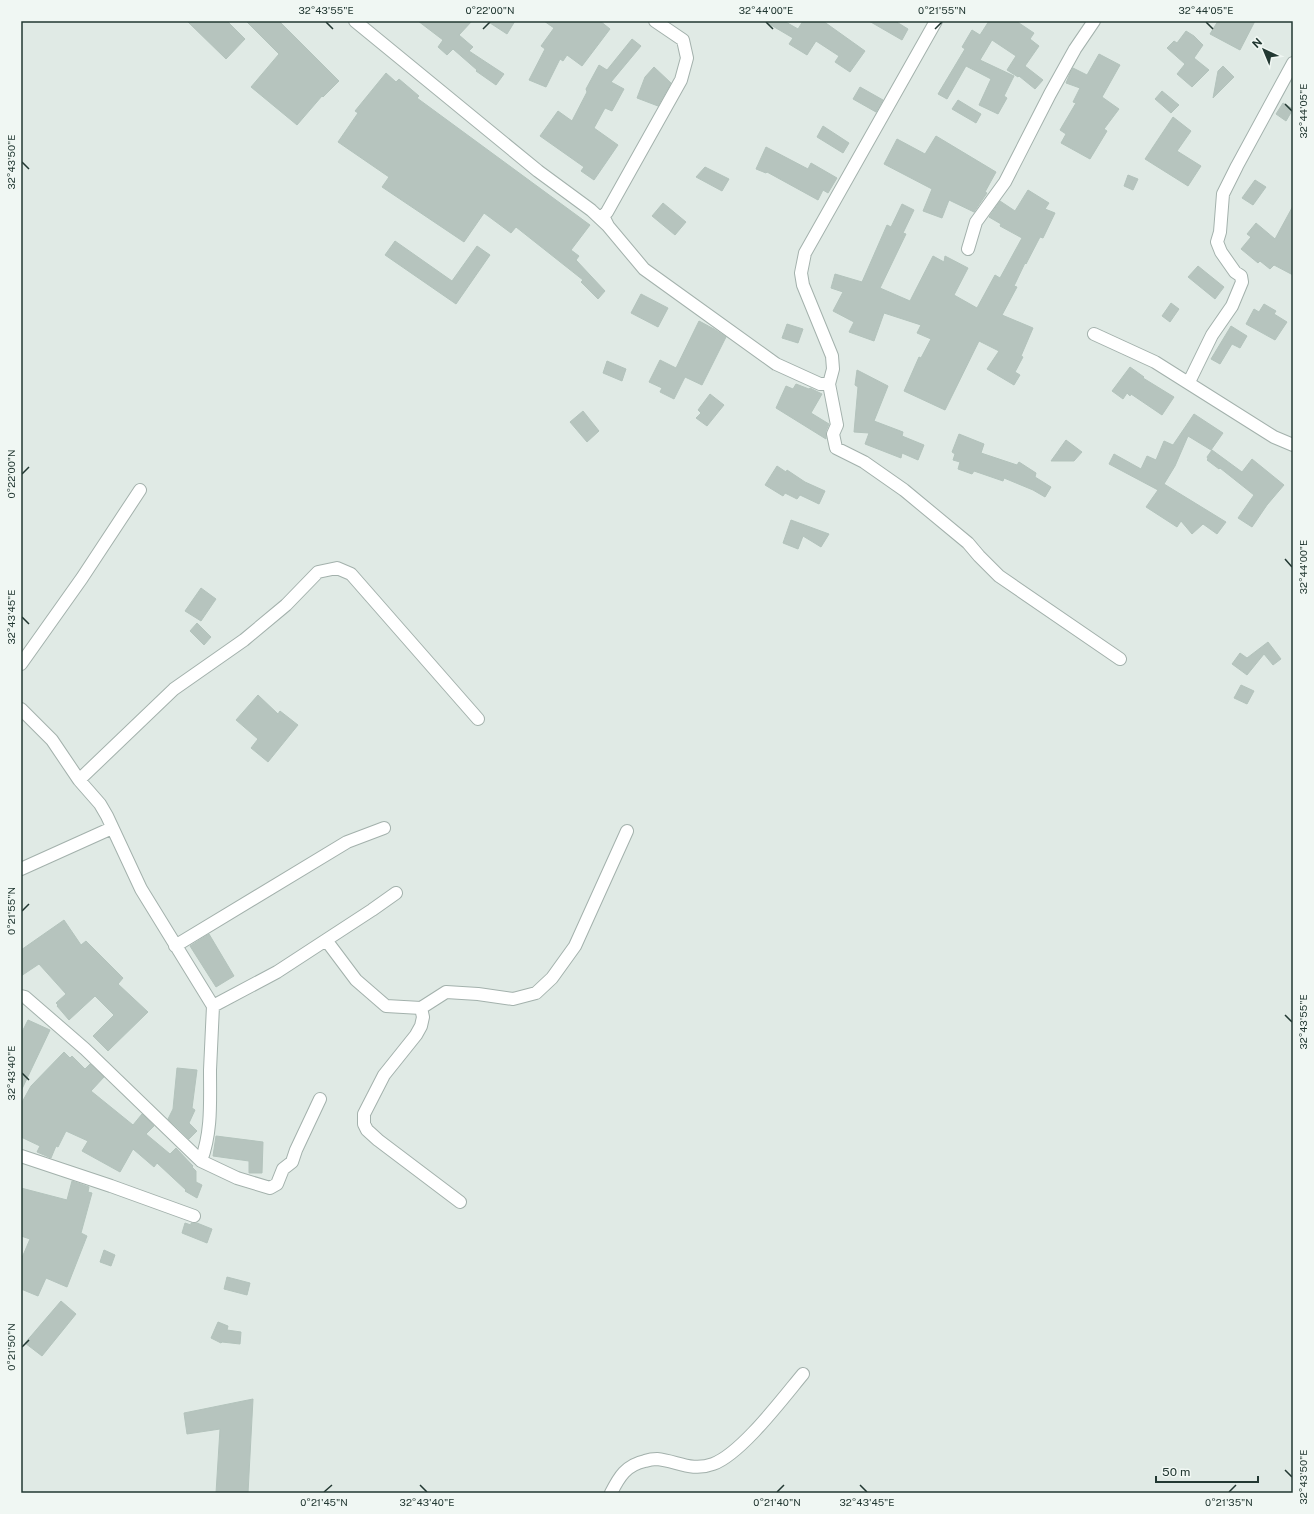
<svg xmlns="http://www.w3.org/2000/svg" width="1314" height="1514" viewBox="0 0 1314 1514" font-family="'Public Sans',sans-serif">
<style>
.building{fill:#b6c4be;stroke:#b3c3bc}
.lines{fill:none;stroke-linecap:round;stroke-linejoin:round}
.street-casing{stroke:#a3b1ac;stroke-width:14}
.street{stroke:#fff;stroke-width:12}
.ticks{fill:none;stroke:#223832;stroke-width:1.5}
.neatline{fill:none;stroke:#223832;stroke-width:1.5}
.ticks-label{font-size:10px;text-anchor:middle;fill:#223832}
</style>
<rect width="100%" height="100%" fill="#e0eae5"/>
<!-- building -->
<path class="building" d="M187 21H227L245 39 226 59Z
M246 21H279L339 81 323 97 322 96 297 125 251 87 279 54Z
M418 21H472L459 35 473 47 469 51 504 74 496 85 476 71 477 70 453 49 447 55 438 47 443 40Z
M487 21H515L507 34Z
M544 21H600L610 29 582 66 567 55 563 61 560 59 546 87 529 80 545 49 541 46 554 28Z
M764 21H784L798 29 803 21H823L865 51 850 72 835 62 839 56 816 41 807 55 789 44 793 38Z
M869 21H895L908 29 902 40Z
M989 21H1016L1034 33 1030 39 1039 46 1025 66 1043 80 1035 89 1019 76 1018 77 1007 70 1016 56 992 40 980 60 1014 76 1004 96 1007 98 998 114 979 105 991 79 966 66 947 99 938 94 965 49 962 47 972 30 980 35Z
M1218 21H1255L1240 50 1210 34Z
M1186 31 1194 36 1203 45 1194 58 1209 70 1192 87 1177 74 1185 64 1167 48 1174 41 1177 43Z
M632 39 641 46 611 82 624 89 612 111 605 108 594 128 618 145 594 180 581 171 584 167 540 136 558 111 572 121 587 92 586 89 599 65 607 70Z
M1099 54 1120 65 1102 97 1119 109 1104 129 1107 131 1090 159 1061 143 1066 134 1060 130 1076 103 1073 102 1080 88 1066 83 1071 71 1073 68 1087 75Z
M1223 66 1234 77 1213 98 1218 71Z
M654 67 671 83 658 106 637 98 645 77Z
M386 73 396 82 399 79 419 96 417 98 590 225 571 250 579 256 576 260 605 291 598 299 581 282 583 280 516 227 511 233 484 213 464 242 382 187 389 177 338 142 358 113 355 111Z
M860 87 883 100 876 112 853 99Z
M1162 91 1179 105 1171 113 1155 99Z
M958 100 981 114 976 123 952 109Z
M1283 103 1293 109 1286 121 1276 114Z
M1173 117 1191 131 1177 151 1201 166 1188 186 1145 159Z
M823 126 849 143 843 153 817 137Z
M936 136 996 172 985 192 987 193 974 212 949 200 942 218 923 211 932 189 884 164 897 139 925 154Z
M766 147 808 169 811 163 837 178 828 193 823 190 818 200 767 172 766 173 756 169Z
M705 167 729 179 722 191 696 177Z
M1128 175 1138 179 1133 190 1124 186Z
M1255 180 1266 187 1253 205 1242 198Z
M1028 190 1049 203 1045 209 1055 213 1043 238 1040 237 1026 264 1025 263 1014 286 1017 287 1002 315 1033 328 1021 356 1023 357 1015 372 1020 375 1014 385 987 369 999 351 979 341 945 410 904 391 919 357 921 358 931 339 917 333 921 325 884 313 874 341 849 332 854 322 833 311 843 292 831 288 835 274 862 282 887 225 891 227 902 204 914 210 903 233 906 234 880 288 910 301 933 256 944 262 945 256 968 268 954 295 977 308 995 275 1000 278 1022 238 1000 226 1001 224 989 217 1000 201 1015 211Z
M663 203 686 222 675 235 652 216Z
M1293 206V275L1274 265 1270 269 1260 261 1258 263 1241 249 1251 237 1247 234 1256 223 1275 239Z
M395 241 452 281 477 246 490 255 456 304 385 255Z
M1198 266 1224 287 1215 299 1188 277Z
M641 294 668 308 658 327 631 313Z
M1171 303 1179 309 1170 322 1162 316Z
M1264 304 1276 311 1274 314 1287 322 1275 340 1246 324 1254 309 1259 312Z
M699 321 714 329 726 337 702 385 685 377 674 399 660 392 662 388 649 382 660 360 676 368Z
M787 324 803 329 798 343 782 338Z
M1231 326 1247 336 1240 348 1232 344 1220 364 1211 359Z
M607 361 626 369 622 381 603 373Z
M1130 367 1144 377 1143 378 1174 397 1162 415 1131 394 1130 396 1127 393 1123 399 1112 391Z
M857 370 888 386 874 421 903 432 902 436 924 445 918 460 902 453 901 458 865 444 869 433 854 432 858 387 855 385Z
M796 384 809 389 810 388 822 394 811 413 829 424 826 431V439L776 408 786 386 793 389Z
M710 394 724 405 707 426 696 418 701 413 698 410Z
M583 411 599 431 587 442 570 422Z
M1194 414 1223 433 1211 450 1188 436 1175 466 1164 484 1226 522 1217 534 1203 524 1192 534 1181 521 1177 527 1146 507 1158 490 1109 464 1114 454 1141 469 1147 456 1156 460 1164 441 1173 445Z
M959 434 984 444 981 453 1017 465 1019 462 1036 473 1035 477 1051 487 1045 497 1033 490 1004 478 1003 481 974 471 972 474 958 469 960 462 953 460 955 454 952 452Z
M1066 440 1082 452 1074 461H1051Z
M1212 450 1242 472 1252 459 1284 485 1267 505 1252 527 1238 518 1254 495 1220 468 1219 469 1207 460 1208 459 1207 457Z
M777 466 786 472 787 470 805 482 825 491 819 504 800 495 797 499 785 493 783 496 765 485Z
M791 520 829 534 821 547 803 536 798 549 783 543Z
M201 588 216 599 201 621 185 611Z
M197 623 211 637 204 645 190 631Z
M1268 642 1281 659 1273 665 1264 654 1247 675 1232 664 1240 653 1247 658Z
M1241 685 1254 691 1247 704 1234 698Z
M258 695 278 714 280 711 298 725 268 762 251 748 258 739 236 720Z
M64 920 81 945 86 941 123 978 118 984 148 1012 108 1051 93 1036 114 1015 95 996 69 1020 57 1006 58 1005 56 1003 66 994 39 964 21 976V950Z
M209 934 234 976 216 987 190 946Z
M28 1020 50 1030 21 1091V1034Z
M64 1052 70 1058 72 1056 85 1069 90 1064 104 1077 91 1091 133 1125 142 1114 154 1126 146 1134 170 1154 176 1148 193 1166 192 1167 196 1171V1182L202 1185 197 1198 185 1191 186 1190 157 1163 154 1167 133 1149 120 1172 82 1151 88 1141 66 1131 58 1147 56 1146 51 1158 37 1152 40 1146 21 1137V1104L31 1086Z
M177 1068 197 1070 192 1108 195 1110 189 1123 197 1131 189 1139 168 1119 173 1109Z
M216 1136 263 1142 262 1173H249V1161L213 1156Z
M72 1181 89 1187 88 1192 92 1193 81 1233 87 1236 67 1287 46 1278 38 1296 21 1289V1260L30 1239 21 1236V1188L67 1200Z
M185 1223 191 1225V1223H197L212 1229 207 1243 182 1233Z
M104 1250 115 1255 111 1266 100 1262Z
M227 1277 250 1283 247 1295 224 1289Z
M61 1301 76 1314 42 1356 25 1343Z
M218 1322 228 1326 227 1330 241 1332 240 1344 222 1342 221 1343 211 1338Z
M253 1399 248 1493H216L220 1429 187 1434 184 1413Z"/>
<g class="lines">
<!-- street casing -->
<g class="street-casing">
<path id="street" d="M355 21 538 171 591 210 608 226 644 269 776 364 820 384H829
M936 21 805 253 801 273 803 285 832 356 833 369 829 384 837 425 833 434 836 448 864 462 904 490 968 543 979 556 999 576 1120 659
M608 226 603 216 607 212 681 80 687 58 683 40 655 21
M968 249 976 222 1005 182 1050 94 1075 49 1094 21
M1094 334 1155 362 1274 437 1293 445
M1189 382 1212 335 1232 306 1242 282 1241 276 1235 272 1221 252 1217 242 1220 232 1223 194 1237 166 1293 63
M21 664 82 578 140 490
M21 709 52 740 79 780 100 804 107 816 141 889 213 1006
M79 780 174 689 244 640 286 605 318 572 337 568 351 574 478 719
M21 869 112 828
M326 940 356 980 386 1006 421 1008 446 992 478 994 513 999 536 993 552 978 575 946 627 831
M175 946 347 842 384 828
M21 996 25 997 85 1049 201 1161 237 1178 270 1188 277 1184 283 1169 292 1162 296 1150 320 1099
M421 1008 423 1017 421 1026 416 1035 384 1075 364 1114V1124L367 1130 378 1140 460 1202
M21 1156 111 1186 194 1216
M201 1161C212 1131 210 1102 210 1070 211 1049 212 1027 213 1006L277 972 372 910 396 893
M611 1493C619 1477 626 1465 645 1461 648 1460 653 1459 657 1459 677 1461 692 1472 713 1464 741 1454 783 1398 803 1374"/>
</g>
<!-- street -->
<use href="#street" class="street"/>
</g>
<!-- ticks -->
<path class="ticks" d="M326 22 333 29M766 22 773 29M1206 22 1213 29M483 29 490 22M935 29 942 22M1285 104 1292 111M22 162 29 169M22 474 29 467M1285 559 1292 567M22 617 29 624M22 911 29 904M1285 1015 1292 1022M22 1073 29 1080M22 1347 29 1340M1285 1470 1292 1477M420 1485 427 1492M860 1485 867 1492M324 1492 332 1485M777 1492 784 1485M1229 1492 1236 1485"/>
<!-- border -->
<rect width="1314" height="1514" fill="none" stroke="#f0f7f3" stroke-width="44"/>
<!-- north arrow -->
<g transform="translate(1264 50) rotate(316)" stroke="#f0f7f3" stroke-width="3" paint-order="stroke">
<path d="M0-3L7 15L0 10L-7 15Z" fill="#223832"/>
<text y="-6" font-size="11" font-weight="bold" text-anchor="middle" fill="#223832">N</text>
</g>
<!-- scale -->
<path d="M1156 1476v6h102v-6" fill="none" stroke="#223832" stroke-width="2"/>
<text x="1162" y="1476" font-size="12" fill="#223832" stroke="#f0f7f3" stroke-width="3" paint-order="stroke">50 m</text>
<rect x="22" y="22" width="1270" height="1470" class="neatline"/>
<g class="ticks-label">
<text x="326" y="14">32°43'55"E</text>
<text x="490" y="14">0°22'00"N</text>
<text x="766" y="14">32°44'00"E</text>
<text x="942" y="14">0°21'55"N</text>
<text x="1206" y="14">32°44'05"E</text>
<text transform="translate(1303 111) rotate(-90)" y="4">32°44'05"E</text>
<text transform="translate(11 162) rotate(-90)" y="4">32°43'50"E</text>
<text transform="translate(11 474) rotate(-90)" y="4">0°22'00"N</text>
<text transform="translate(1303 567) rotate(-90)" y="4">32°44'00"E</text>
<text transform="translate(11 617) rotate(-90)" y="4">32°43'45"E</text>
<text transform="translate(11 911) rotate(-90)" y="4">0°21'55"N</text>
<text transform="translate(1303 1022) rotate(-90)" y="4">32°43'55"E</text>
<text transform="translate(11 1073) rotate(-90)" y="4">32°43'40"E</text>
<text transform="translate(11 1347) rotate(-90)" y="4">0°21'50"N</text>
<text transform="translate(1303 1477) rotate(-90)" y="4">32°43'50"E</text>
<text x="324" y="1506">0°21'45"N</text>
<text x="427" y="1506">32°43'40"E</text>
<text x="777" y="1506">0°21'40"N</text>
<text x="867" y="1506">32°43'45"E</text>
<text x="1229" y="1506">0°21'35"N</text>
</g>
</svg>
